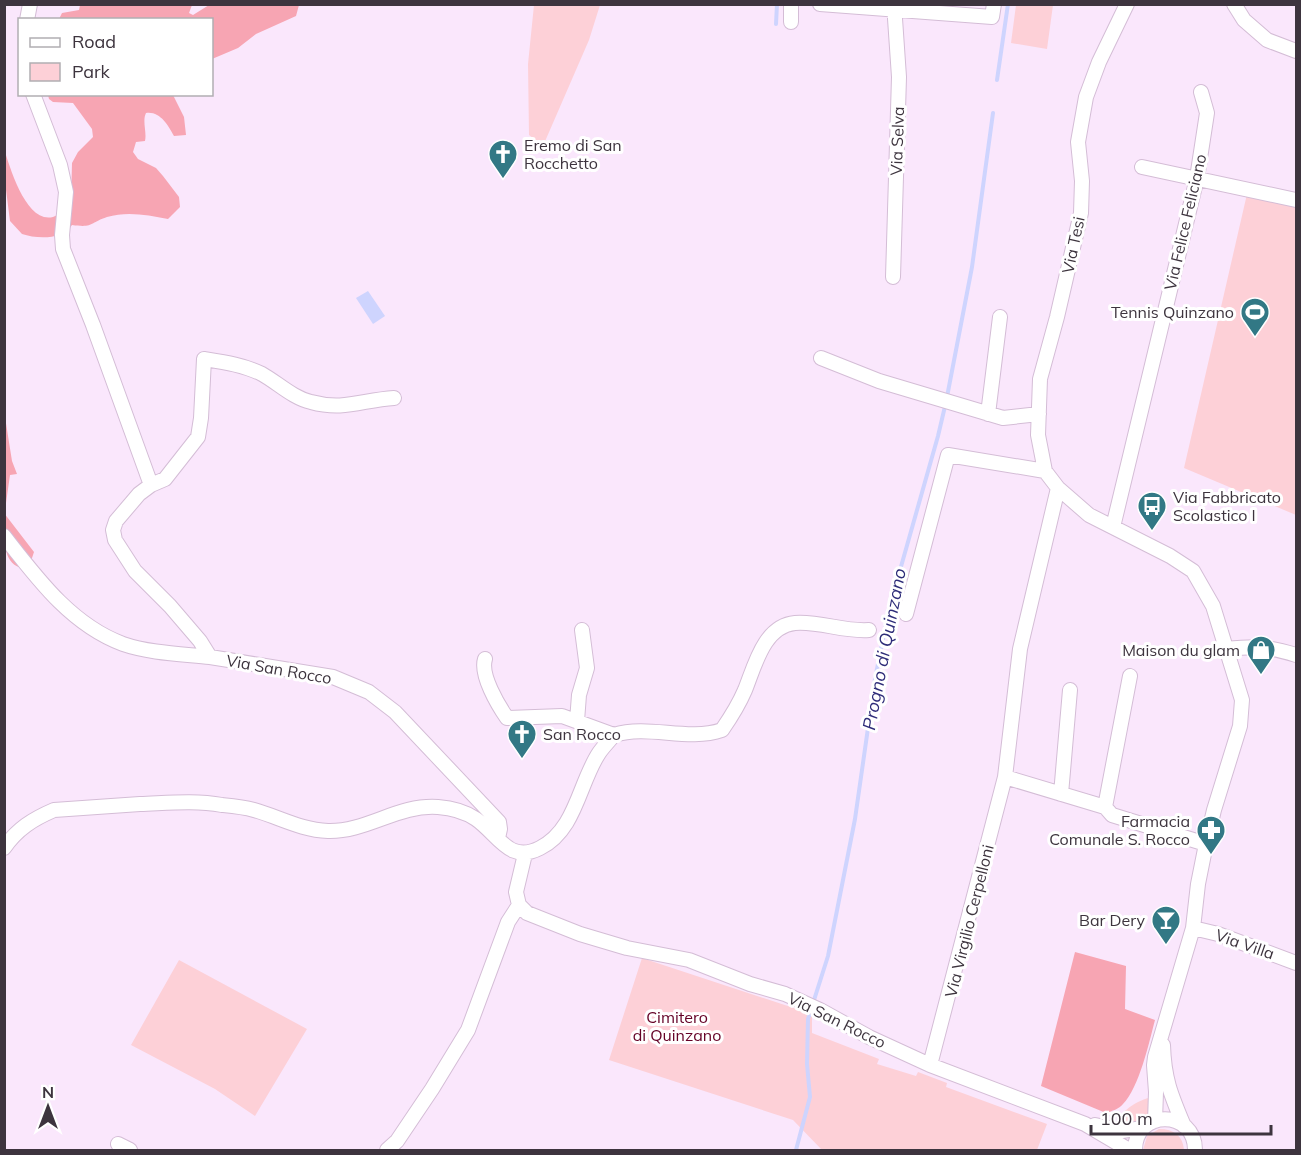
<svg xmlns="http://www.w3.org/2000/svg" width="1301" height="1155" viewBox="0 0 1301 1155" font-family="Mulish,sans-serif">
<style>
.green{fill:#fdd0d7}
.forest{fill:#f7a5b3}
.water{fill:#ced4fe}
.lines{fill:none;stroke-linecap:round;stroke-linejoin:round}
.stream{stroke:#ced4fe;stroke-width:4}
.minor-casing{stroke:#d4bdd6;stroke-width:16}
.minor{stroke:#fff;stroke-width:14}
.labels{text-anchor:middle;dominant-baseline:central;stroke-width:6;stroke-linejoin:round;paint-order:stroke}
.street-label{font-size:16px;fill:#3d343e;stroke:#fff}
.poi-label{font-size:16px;fill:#3d343e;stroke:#fff;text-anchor:end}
.park-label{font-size:16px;fill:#640126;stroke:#fff}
.water-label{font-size:18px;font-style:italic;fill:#2e2c79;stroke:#fff}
</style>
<rect width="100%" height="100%" fill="#fae7fc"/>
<!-- green -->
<path class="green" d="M534 5H600L589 40 543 146 529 135 528 64Z
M1016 5H1053L1047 49 1011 43Z
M1247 194 1296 205V515L1184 468Z
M642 958 800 1010 812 1016V1033L879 1059 877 1064 916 1076 918 1072 947 1083 946 1087 1047 1124 1037 1150H970L965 1149 964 1150H822L793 1120 609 1060Z
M179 960 307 1029 255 1116 215 1089 131 1045Z
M1152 1097C1148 1126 1142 1123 1116 1126 1119 1111 1138 1100 1152 1097Z
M1159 1129C1174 1129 1183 1136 1184 1150H1143L1147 1136Z"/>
<!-- forest -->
<path class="forest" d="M151 5 156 6 192 5 189 13 193 15 209 5H299L296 16 256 34 238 48 212 59V20L59 19 62 13 79 10 80 5Z
M48 95H173L184 117 186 135 174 136C168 125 160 111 146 113 142 121 147 132 145 141L136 142 133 152 138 159 156 168 163 176 179 197 180 207 168 219C148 215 127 211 107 217 89 223 94 228 72 225 63 240 37 239 22 234L10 221 5 182 4 149C10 167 26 224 53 217 59 215 66 206 71 202L72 163 78 152 93 137 92 129 73 103 53 102 49 99Z
M5 417 12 461 17 474 10 475 5 510Z
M4 513 34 552 30 564 26 568C0 568 4 531 4 513Z
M1075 952 1126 966 1125 1009 1155 1020C1149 1043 1139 1088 1123 1104 1119 1109 1112 1111 1106 1113L1041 1086Z"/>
<!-- water -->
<path class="water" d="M368 291 385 316 373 324 356 298Z"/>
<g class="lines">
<!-- stream -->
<path class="stream" d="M776 24 777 4
M997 80 1008 4
M796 1150 810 1097 807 1064 808 1019 828 956 855 819 875 679 889 609 938 436 946 402 972 267 993 113"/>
<!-- minor casing -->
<g class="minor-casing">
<path id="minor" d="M791 4V22
M820 4 992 17 994 4
M1127 4 1099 62 1086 97 1078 142 1082 181 1081 213 1057 317 1040 379 1038 435 1045 471 1058 488 1089 515 1170 556 1193 571 1213 606 1242 700 1240 726 1214 810 1206 844 1198 884 1193 928 1155 1057 1154 1065 1156 1092 1155 1121
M1234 4 1244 20 1267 40 1296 51
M27 20 30 4
M33 94 60 165 66 192 62 235 63 249 93 325 151 485
M1142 167 1296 200
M893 277 899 77 894 4
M821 358 879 381 1003 418 1039 414
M394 398C362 400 344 411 311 402 293 398 278 383 262 374 244 365 223 362 204 359L201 418 198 437 165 479 151 485 139 494 116 521 113 530 115 540 135 571 170 606 200 641 210 657 333 677 369 692 395 712 499 822 500 829 498 838
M988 414 1000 317
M1113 527 1197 178 1207 113 1201 92
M4 536C36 577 71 625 123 644 149 653 182 654 210 657
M906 614 948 455 1045 471
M1226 649C1255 646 1268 646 1296 655
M485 659C480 675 498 705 507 718L562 716 614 735
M577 721 579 695 587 668 582 630
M1005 777 1105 807 1112 815 1206 844
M1061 794 1070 690
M1105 807 1130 676
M4 848C17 829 33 819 54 810 83 808 111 806 140 804 168 803 195 800 222 805 232 806 243 807 254 810 279 817 301 830 328 831 367 832 398 804 438 807 452 808 464 811 476 819 499 835 509 864 540 848 576 830 579 783 599 753 603 747 609 741 614 735 649 724 687 742 722 730 731 717 739 704 745 690 755 665 764 626 795 623 820 621 844 632 869 630
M525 854 516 892 519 905 527 913 580 934 627 948 689 960 750 984 785 994 820 1010 869 1037 930 1065 1085 1124 1129 1150
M1193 928 1218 934 1296 963
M1163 1045C1164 1079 1171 1095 1184 1126
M930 1065 1005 777 1020 649 1058 488
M1095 1125 1122 1131 1143 1128
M118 1144 130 1150
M387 1150 397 1141 432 1089 468 1030 508 922 519 905
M1135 1150C1135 1109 1195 1109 1195 1150"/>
</g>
<!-- minor -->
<use href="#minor" class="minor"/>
</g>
<!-- icons -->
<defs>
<g id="church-pin" transform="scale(1.5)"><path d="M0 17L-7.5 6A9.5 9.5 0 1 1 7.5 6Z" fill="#327885" stroke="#fff"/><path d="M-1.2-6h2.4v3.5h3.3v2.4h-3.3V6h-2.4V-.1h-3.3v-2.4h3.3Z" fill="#fff"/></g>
<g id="stadium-pin" transform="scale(1.5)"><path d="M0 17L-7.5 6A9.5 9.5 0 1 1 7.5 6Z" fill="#327885" stroke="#fff"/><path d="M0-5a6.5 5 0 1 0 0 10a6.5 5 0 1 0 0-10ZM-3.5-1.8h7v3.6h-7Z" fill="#fff"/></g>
<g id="bus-pin" transform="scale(1.5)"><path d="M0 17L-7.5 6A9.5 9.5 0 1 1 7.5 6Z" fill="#327885" stroke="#fff"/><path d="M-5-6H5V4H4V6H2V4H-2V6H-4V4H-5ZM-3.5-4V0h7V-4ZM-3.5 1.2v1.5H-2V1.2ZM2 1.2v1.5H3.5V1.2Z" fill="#fff"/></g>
<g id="shop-pin" transform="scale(1.5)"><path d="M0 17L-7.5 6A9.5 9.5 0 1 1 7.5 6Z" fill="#327885" stroke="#fff"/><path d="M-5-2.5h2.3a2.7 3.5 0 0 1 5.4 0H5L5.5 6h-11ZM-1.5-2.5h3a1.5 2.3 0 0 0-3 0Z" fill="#fff"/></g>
<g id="pharmacy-pin" transform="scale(1.5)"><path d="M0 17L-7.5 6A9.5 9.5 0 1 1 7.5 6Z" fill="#327885" stroke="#fff"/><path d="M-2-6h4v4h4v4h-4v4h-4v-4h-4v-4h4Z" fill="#fff"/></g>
<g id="bar-pin" transform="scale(1.5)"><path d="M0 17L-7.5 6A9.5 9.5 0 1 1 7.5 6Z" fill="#327885" stroke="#fff"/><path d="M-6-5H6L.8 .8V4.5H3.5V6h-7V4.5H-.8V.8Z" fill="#fff"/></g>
</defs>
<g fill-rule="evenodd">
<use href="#church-pin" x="503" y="154"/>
<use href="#stadium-pin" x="1255" y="312"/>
<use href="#bus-pin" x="1152" y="506"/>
<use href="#shop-pin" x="1261" y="650"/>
<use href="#church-pin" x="522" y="734"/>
<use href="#pharmacy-pin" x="1211" y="830"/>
<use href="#bar-pin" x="1166" y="920"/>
</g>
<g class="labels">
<!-- street labels -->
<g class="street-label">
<text transform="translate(897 141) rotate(-88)">Via Selva</text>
<text transform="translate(1185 222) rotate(-77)">Via Felice Feliciano</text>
<text transform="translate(1073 245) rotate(-78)">Via Tesi</text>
<text transform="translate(279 669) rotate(10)">Via San Rocco</text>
<text transform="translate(969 921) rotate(-76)">Via Virgilio Cerpelloni</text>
<text transform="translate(1245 944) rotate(19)">Via Villa</text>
<text transform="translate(837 1020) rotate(26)">Via San Rocco</text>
</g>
<!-- poi labels -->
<g class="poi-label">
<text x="524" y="145" text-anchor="start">Eremo di San<tspan x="524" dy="18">Rocchetto</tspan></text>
<text x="1234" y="312">Tennis Quinzano</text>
<text x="1173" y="497" text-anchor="start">Via Fabbricato<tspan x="1173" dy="18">Scolastico I</tspan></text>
<text x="1240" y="650">Maison du glam</text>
<text x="543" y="734" text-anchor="start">San Rocco</text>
<text x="1190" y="821">Farmacia<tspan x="1190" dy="18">Comunale S. Rocco</tspan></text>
<text x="1145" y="920">Bar Dery</text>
</g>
<!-- park labels -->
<g class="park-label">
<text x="677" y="1017">Cimitero<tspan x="677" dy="18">di Quinzano</tspan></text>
</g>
<!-- water labels -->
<g class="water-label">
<text transform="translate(884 649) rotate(-79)">Progno di Quinzano</text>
</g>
</g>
<!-- border -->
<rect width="1301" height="1155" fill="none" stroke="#3d343e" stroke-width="12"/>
<!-- legend -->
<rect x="18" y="18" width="195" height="78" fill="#ffffff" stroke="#b1aeb2" stroke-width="1.5"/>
<rect x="30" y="38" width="30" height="9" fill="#ffffff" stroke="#b1aeb2" stroke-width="1.5"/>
<text x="72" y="48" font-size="18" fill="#3d343e">Road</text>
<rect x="30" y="63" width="30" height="18" fill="#fdd0d7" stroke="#b1aeb2" stroke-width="1.5"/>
<text x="72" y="78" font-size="18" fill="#3d343e">Park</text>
<!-- north arrow -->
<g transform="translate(48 1107)" stroke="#ffffff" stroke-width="4.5" paint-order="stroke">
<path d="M0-4.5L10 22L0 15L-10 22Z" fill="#3d343e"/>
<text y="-9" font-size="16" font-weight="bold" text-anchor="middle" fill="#3d343e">N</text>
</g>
<!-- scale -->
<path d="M1091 1125v9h180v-9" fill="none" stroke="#3d343e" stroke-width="3"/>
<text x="1100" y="1125" font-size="18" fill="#3d343e" stroke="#ffffff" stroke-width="4.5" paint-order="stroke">100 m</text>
</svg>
